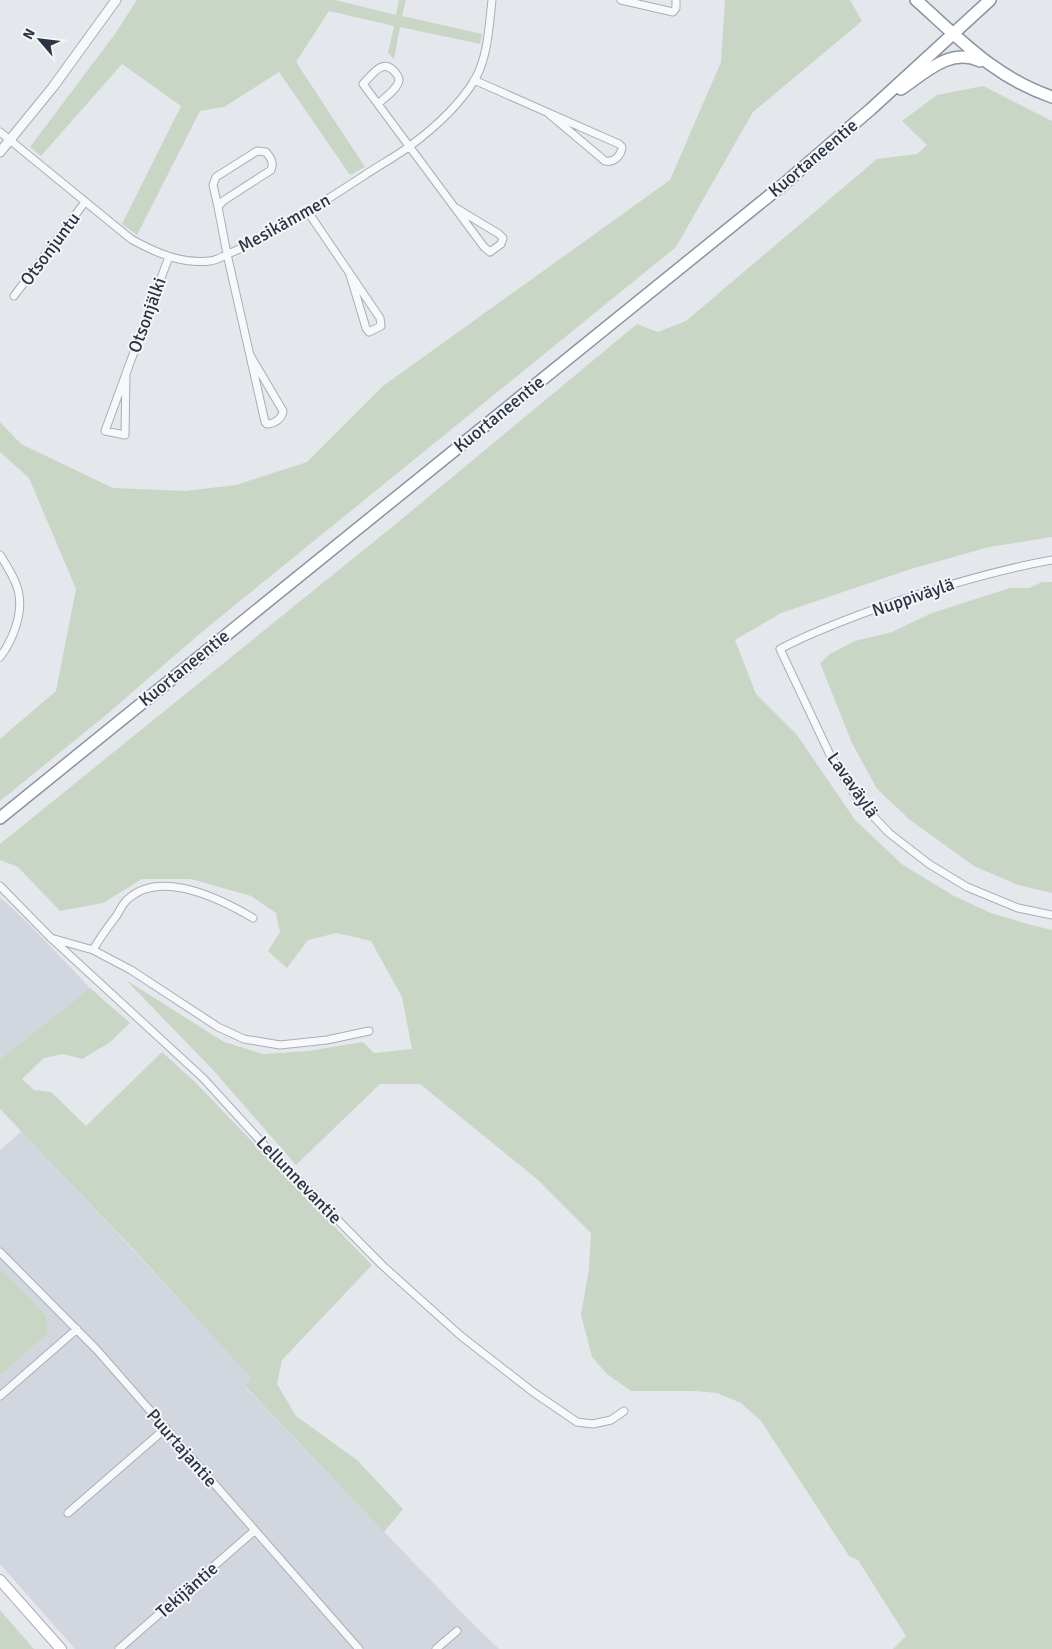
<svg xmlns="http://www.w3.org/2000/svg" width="1052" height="1649" viewBox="0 0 1052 1649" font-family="Signika,sans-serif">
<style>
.built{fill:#d2d6de}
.green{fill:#c9d6c5}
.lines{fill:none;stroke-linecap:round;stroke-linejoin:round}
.minor-casing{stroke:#a9aeb7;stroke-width:9}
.tertiary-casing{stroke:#a9aeb7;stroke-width:11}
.secondary-casing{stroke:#a9aeb7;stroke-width:12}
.trunk-casing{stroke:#8b94a3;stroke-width:14}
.minor{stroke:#f7f8fa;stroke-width:7}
.tertiary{stroke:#f7f8fa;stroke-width:9}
.secondary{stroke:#fff;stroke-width:10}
.trunk{stroke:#fff;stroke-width:11}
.labels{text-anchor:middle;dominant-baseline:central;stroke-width:4;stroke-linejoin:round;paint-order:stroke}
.street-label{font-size:18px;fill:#2b3445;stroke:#f4f6f9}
</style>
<rect width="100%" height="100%" fill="#e4e7ec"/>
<!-- built -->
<path class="built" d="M0 897 30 925 90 988 0 1059Z
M22 1131 253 1379 245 1387 466 1617 499 1649H75L0 1564V1376L48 1333 46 1315 0 1268V1150Z"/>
<!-- green -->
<path class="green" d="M137 0H335L396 15 399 0H406L402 16 482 34 480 44 400 27 394 59 388 53 394 26 329 11 296 62 365 167 350 175 279 72 224 107 200 111 137 235 122 224 181 106 122 64 41 156 30 147 115 34Z
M725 0H850L862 21 753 112 676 247 203 631 106 715 0 801V739L56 691 76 589 29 478 0 452V422L21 444 113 488 185 491 236 485 307 462 383 386 670 180 721 62Z
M983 86 1052 121V537L989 547 911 569 781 613 735 640 756 694 797 735 855 820 903 865 954 896 991 913 1031 925 1052 930V1649H893L906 1636 858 1560 849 1556 761 1421 741 1403 717 1393 695 1391H631L607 1374 592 1357 581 1315 589 1269 591 1233 538 1180 420 1084H380L296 1165 214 1071 126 980 224 1042 263 1054 308 1051 363 1042 374 1053 412 1049 402 997 371 941 337 933 308 940 287 968 268 951 280 932 276 913 251 896 191 879H142L103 903 60 911 18 867 0 860V844L397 523 637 324 658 332 686 321 877 159 917 154 927 145 902 121 937 95Z
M1042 582H1052V893L1018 885 974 866 910 820 877 789 852 743 820 663 830 654 855 641 892 632 932 613 1010 588H1029Z
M90 988 130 1023 109 1043 82 1059 63 1054 44 1058 22 1079 34 1090 51 1092 86 1126 162 1052 196 1083 261 1151 372 1265 282 1360 277 1384 296 1416 357 1460 403 1509 384 1532 245 1386 252 1379 133 1249 0 1109V1059Z
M0 1268 46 1315 48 1333 0 1376Z
M0 1610 34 1649H0Z"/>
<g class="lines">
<!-- minor casing -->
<g class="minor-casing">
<path id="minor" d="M621 0 673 12 676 8V0
M474 80 619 144 622 147C621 156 614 163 605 161L548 113
M378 104C384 98 398 89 399 80 399 76 396 73 393 70 382 59 372 75 363 84L484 247 490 252 501 244 503 238 499 234 456 208
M0 132 131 239C156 253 181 264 210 261 218 260 227 254 235 251 280 232 321 203 362 177 378 166 395 157 410 146 433 129 459 105 474 81 488 58 489 26 492 0
M218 207 213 185 216 177 257 151 266 152C271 158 274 163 271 170L223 201 218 207 227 254 265 422 267 424C274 424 282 419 283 411L250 355
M308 212 380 318 381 326 369 332 366 328 350 275
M14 296 85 202
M126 373 125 435 105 431 164 270 169 257
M0 555C7 566 15 578 18 590 24 612 13 640 0 657
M1052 560C991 571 933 589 875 609 842 621 810 633 780 649L831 757 859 801 889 833 929 864 967 887 1018 908 1052 915
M0 886 51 938 203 1078 266 1147 382 1265 461 1336 533 1392 577 1422 593 1424 611 1420 624 1411
M51 938 93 950 131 970 218 1027 244 1039 280 1045 327 1040 369 1031
M93 950C100 937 108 927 117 915 120 910 123 903 128 899 161 869 221 899 253 918
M0 1252 97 1350 359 1649
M0 1396 77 1329
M68 1513 166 1428
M119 1649 254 1531
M436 1649 457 1631"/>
</g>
<!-- tertiary casing -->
<g class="tertiary-casing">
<path id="tertiary" d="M0 152 53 87 116 0"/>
</g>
<!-- secondary casing -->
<g class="secondary-casing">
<path id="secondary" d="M0 1580 61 1649"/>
</g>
<!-- trunk casing -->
<g class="trunk-casing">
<path id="trunk" d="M916 0C960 39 994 77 1052 97
M901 89C925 73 950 47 980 61
M0 818 785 183 871 109 990 0"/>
</g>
<!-- minor -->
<use href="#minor" class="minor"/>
<!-- tertiary -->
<use href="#tertiary" class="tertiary"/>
<!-- secondary -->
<use href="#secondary" class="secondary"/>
<!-- trunk -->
<use href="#trunk" class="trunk"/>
</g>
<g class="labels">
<!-- street labels -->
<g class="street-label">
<text transform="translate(813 158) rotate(-40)">Kuortaneentie</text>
<text transform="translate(284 223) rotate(-29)">Mesikämmen</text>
<text transform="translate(50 249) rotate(-53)">Otsonjuntu</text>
<text transform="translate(147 315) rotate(-70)">Otsonjälki</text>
<text transform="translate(499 414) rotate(-39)">Kuortaneentie</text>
<text transform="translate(913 597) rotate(-19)">Nuppiväylä</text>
<text transform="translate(184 668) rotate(-39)">Kuortaneentie</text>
<text transform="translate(853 785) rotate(55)">Lavaväylä</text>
<text transform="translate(299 1180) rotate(46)">Lellunnevantie</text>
<text transform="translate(182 1448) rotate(49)">Puurtajantie</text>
<text transform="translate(187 1590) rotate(-41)">Tekijäntie</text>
</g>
</g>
<!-- north arrow -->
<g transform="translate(40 40) rotate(298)" stroke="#f4f6f9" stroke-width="4" paint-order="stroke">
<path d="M0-4L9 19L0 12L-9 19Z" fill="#2b3445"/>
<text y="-8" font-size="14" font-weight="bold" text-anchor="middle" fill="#2b3445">N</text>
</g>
</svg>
